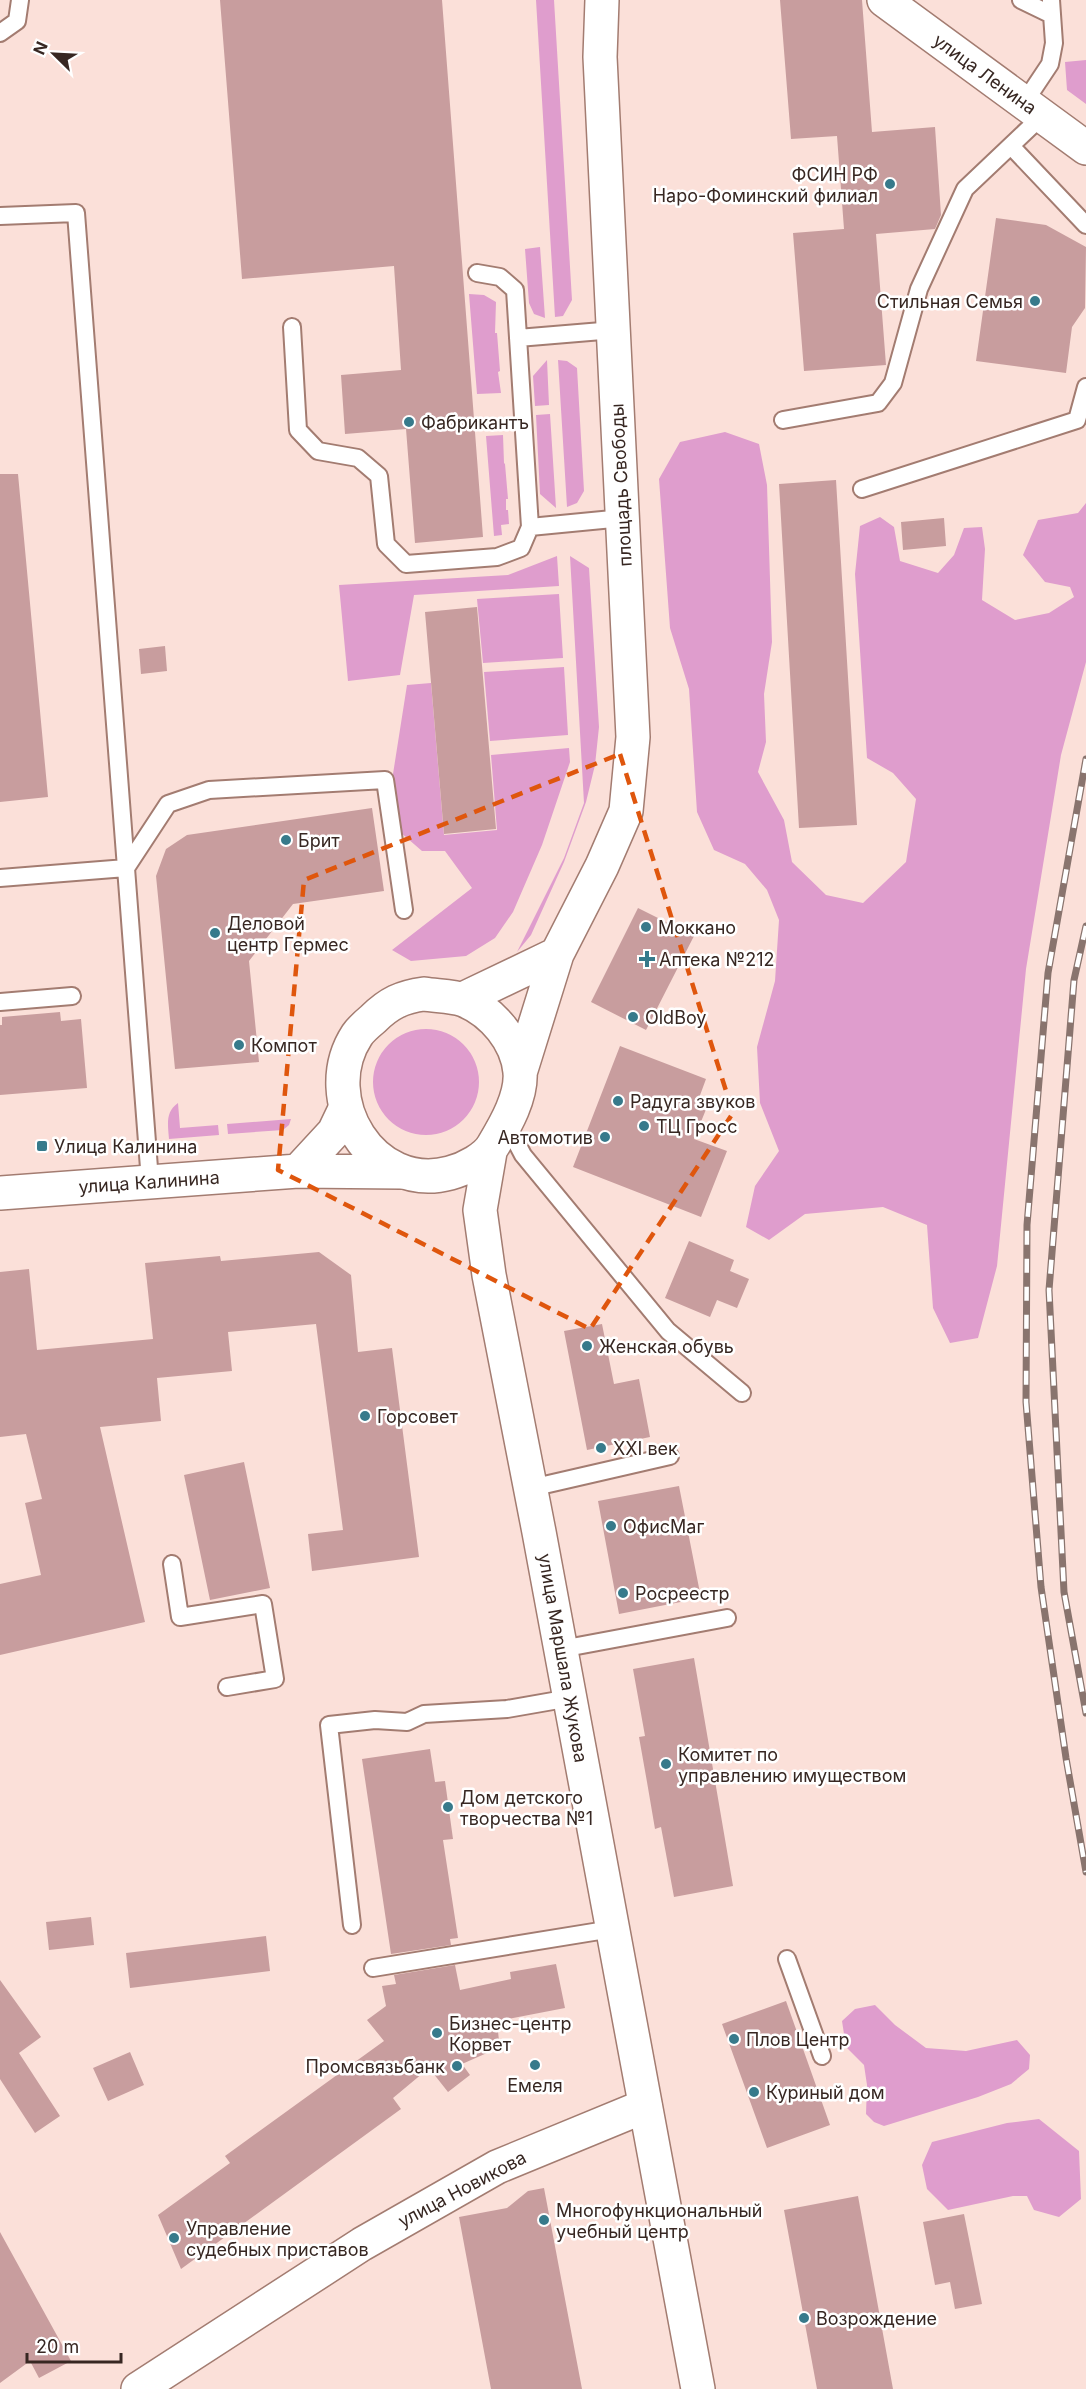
<svg xmlns="http://www.w3.org/2000/svg" width="1086" height="2389" viewBox="0 0 1086 2389" font-family="Inter,sans-serif">
<style>
.green{fill:#df9dcd}
.building{fill:#c89d9e}
.lines{fill:none;stroke-linecap:round;stroke-linejoin:round}
.service-casing{stroke:#a37c71;stroke-width:20}
.minor-casing{stroke:#a37c71;stroke-width:36}
.tertiary-casing{stroke:#a37c71;stroke-width:36}
.secondary-casing{stroke:#a37c71;stroke-width:36}
.service{stroke:#fff;stroke-width:16}
.minor{stroke:#fff;stroke-width:33}
.tertiary{stroke:#fff;stroke-width:33}
.secondary{stroke:#fff;stroke-width:33}
.rail-casing{stroke:#89746e;stroke-width:7}
.rail{stroke:#fff;stroke-width:4.5;stroke-dasharray:14;stroke-linecap:butt}
.marked{fill:none;stroke:#df560d;stroke-width:4.5;stroke-dasharray:12 8;stroke-linejoin:round}
.poi-dot{fill:#377a8b;stroke:#fff;stroke-width:2}
.labels{text-anchor:middle;dominant-baseline:central;stroke-width:5;stroke-linejoin:round;paint-order:stroke}
.street-label{font-size:18px;fill:#372722;stroke:#fff}
.poi-label{font-size:18px;fill:#372722;stroke:#fff;text-anchor:start}
</style>
<rect width="100%" height="100%" fill="#fbe0d9"/>
<!-- green -->
<path class="green" d="M536 0H554L572 300 563 316 555 317Z
M1086 60V104L1067 90 1065 62Z
M540 247 545 318 534 314 529 303 525 249Z
M469 294 484 295 496 302 495 333H497L500 371 498 372 501 393 477 394Z
M547 360 549 405 535 406 533 376Z
M558 360 567 361 577 368 584 491 577 503 567 507Z
M550 414 556 508 540 494 536 415Z
M725 432 759 444 767 485 772 642 764 694 766 742 758 772 784 820 792 862 826 895 863 903 906 862 916 799 893 773 867 758 855 574 860 526 880 517 894 527 900 561 938 573 954 555 964 528 982 527 985 549 982 600 1015 620 1049 613 1074 597 1070 587 1045 582 1023 555 1038 520 1078 513 1086 503V662L1061 755 1026 969 997 1266 978 1338 950 1343 933 1308 927 1225 883 1207 805 1214 769 1240 746 1227 755 1186 779 1151 760 1103 757 1047 775 981 779 920 767 890 745 864 714 850 697 812 689 689 670 628 659 479 680 442Z
M503 435 504 463 505 464 508 499H506V510H508L509 524 501 525 502 535 494 536 486 436Z
M557 556 559 586 414 595 400 675 348 681 339 585 508 575Z
M570 556 589 568 599 727 595 765 586 802 564 862 531 935 517 952 564 858 584 803Z
M559 594 563 658 483 663 477 599Z
M564 667 568 735 490 741 484 672Z
M431 683 444 835 497 830 491 755 569 748 570 762 542 845 513 912 495 938 466 956 411 961 392 950 472 888 445 851H422L400 832 393 774 407 685Z
M373 1082a53 53 0 1 1 106 0a53 53 0 1 1-106 0Z
M178 1103 180 1128 218 1125 219 1135 169 1139C168 1125 165 1112 178 1103Z
M291 1119 289 1125 283 1130 228 1134 227 1124Z
M875 2005 895 2025 926 2048 966 2051 1017 2040 1030 2055 1029 2069 1011 2084 978 2097 884 2126 874 2122 866 2114 867 2085 864 2065 846 2047 842 2021 855 2009Z
M1039 2119 1079 2151 1081 2199 1059 2217 1034 2210 1027 2196H1013L948 2210 927 2189 922 2165 932 2142 1007 2123Z"/>
<!-- building -->
<path class="building" d="M220 0H442L483 537 415 543 406 429 345 434 341 375 401 370 394 266 242 279Z
M780 0H862L872 132 935 127 941 215 935 229 876 234 886 365 804 371 793 233 844 229 837 136 791 139Z
M996 218 1046 225 1086 247 1085 308 1072 327 1066 373 976 361Z
M0 474H18L48 797 0 802Z
M836 480 857 825 799 828 779 484Z
M944 518 946 546 903 550 901 522Z
M477 607 496 829 444 834 425 612Z
M165 646 167 671 141 674 139 649Z
M372 808 384 891 293 904 249 961 259 1062 175 1069 156 876 166 849 187 835Z
M638 908 694 936 646 1030 591 1002Z
M60 1012 61 1021 81 1019 87 1088 0 1095V1025H2V1017Z
M620 1046 706 1079 699 1098 709 1102 694 1139 727 1151 701 1217 573 1167Z
M689 1241 734 1260 730 1271 749 1279 737 1308 717 1300 710 1317 665 1298Z
M319 1252 351 1275 358 1352 392 1348 419 1557 312 1571 308 1534 343 1530 316 1324 228 1332 232 1371 157 1378 161 1421 100 1427 145 1622 0 1655V1584L41 1575 25 1503 42 1499 26 1434 0 1437V1272L29 1269 37 1350 153 1339 145 1263 220 1256 221 1261Z
M602 1324 614 1384 639 1379 650 1437 587 1450 564 1331Z
M244 1462 270 1588 210 1600 184 1475Z
M679 1486 701 1598 619 1614 598 1501Z
M694 1658 733 1886 674 1897 661 1827 655 1829 647 1782 639 1737 645 1736 633 1669Z
M430 1749 435 1782 445 1781 453 1839 443 1840 458 1938 450 1939 451 1945 391 1954 362 1759Z
M91 1917 94 1945 49 1950 46 1922Z
M266 1936 270 1971 130 1988 126 1953Z
M556 1964 565 2008 497 2021 499 2041 496 2049 462 2064 470 2075 448 2092 429 2068 393 2098 401 2109 181 2269 158 2215 230 2163 225 2156 384 2041 367 2020 386 2006 382 1986 396 1984 394 1975 455 1965 460 1990 511 1979 510 1972Z
M0 1980 41 2037 19 2053 60 2116 35 2133 0 2079Z
M786 2001 830 2125 767 2148 722 2024Z
M130 2052 144 2085 108 2101 93 2068Z
M544 2188 582 2389H491L459 2217 507 2208 528 2191Z
M858 2196 893 2389H817L784 2210Z
M964 2214 982 2304 955 2309 950 2282 935 2285 923 2222Z
M0 2232 71 2361 39 2378 30 2361 0 2383Z"/>
<g class="lines">
<!-- service casing -->
<g class="service-casing">
<path id="service" d="M1021 0 1052 15
M0 33 17 21 20 0
M1024 103 1050 64 1054 43 1051 0
M1011 146 1086 225
M0 216 76 213 126 868 0 878
M292 327 298 430 318 451 358 458 379 476 386 544 406 564 497 557 521 548 530 527 515 290 500 277 477 273
M518 338 614 330
M783 420 878 403 893 383 919 289 965 189 1042 116
M862 489 1077 420 1086 387
M530 527 623 518
M0 1002 72 996
M506 1123 523 1155 668 1331 742 1393
M150 1181 126 868 168 804 209 790 385 780 404 910
M531 1488 670 1456
M172 1564 180 1617 263 1604 275 1679 227 1687
M561 1649 727 1618
M352 1925 329 1725 375 1720 407 1722 424 1714 507 1709 570 1698
M787 1959 822 2056
M373 1968 612 1929"/>
</g>
<!-- minor casing -->
<g class="minor-casing">
<path id="minor" d="M138 2389 362 2244 497 2167 645 2106"/>
</g>
<!-- tertiary casing -->
<g class="tertiary-casing">
<path id="tertiary" d="M884 0 1086 148
M298 1171 334 1132 345 1109
M0 1193 298 1171 401 1172"/>
</g>
<!-- secondary casing -->
<g class="secondary-casing">
<path id="secondary" d="M424 994C437 996 453 996 464 1000 493 1012 517 1041 520 1072 522 1096 506 1124 494 1144 487 1158 465 1169 450 1173 373 1194 315 1099 357 1035 361 1029 367 1024 373 1019 389 1003 402 997 424 994Z
M463 999 557 954
M520 1073 557 954 602 866 626 811 633 737 600 57 602 0
M490 1152 480 1210 489 1275 539 1532 698 2389"/>
</g>
<!-- service -->
<use href="#service" class="service"/>
<!-- minor -->
<use href="#minor" class="minor"/>
<!-- tertiary -->
<use href="#tertiary" class="tertiary"/>
<!-- secondary -->
<use href="#secondary" class="secondary"/>
<!-- rail casing -->
<g class="rail-casing">
<path id="rail" d="M1086 759 1048 973 1027 1225 1026 1402 1041 1587 1066 1758 1086 1872
M1086 926 1074 980 1049 1290 1064 1592 1086 1713"/>
</g>
<!-- rail -->
<use href="#rail" class="rail"/>
</g>
<!-- marked area -->
<path class="marked" d="M620 754 733 1113 590 1329 278 1170 304 880Z"/>
<!-- markers -->
<g class="poi-dot">
<circle cx="890" cy="184" r="6"/>
<circle cx="1035" cy="301" r="6"/>
<circle cx="409" cy="422" r="6"/>
<circle cx="286" cy="840" r="6"/>
<circle cx="646" cy="927" r="6"/>
<circle cx="215" cy="933" r="6"/>
<path d="M644 950h6v6h6v6h-6v6h-6v-6h-6v-6h6z"/>
<circle cx="633" cy="1017" r="6"/>
<circle cx="239" cy="1045" r="6"/>
<circle cx="618" cy="1101" r="6"/>
<circle cx="644" cy="1126" r="6"/>
<circle cx="605" cy="1137" r="6"/>
<rect x="36" y="1140" width="12" height="12" rx="3"/>
<circle cx="587" cy="1346" r="6"/>
<circle cx="365" cy="1416" r="6"/>
<circle cx="601" cy="1448" r="6"/>
<circle cx="611" cy="1526" r="6"/>
<circle cx="623" cy="1593" r="6"/>
<circle cx="666" cy="1764" r="6"/>
<circle cx="448" cy="1807" r="6"/>
<circle cx="437" cy="2033" r="6"/>
<circle cx="734" cy="2039" r="6"/>
<circle cx="535" cy="2065" r="6"/>
<circle cx="457" cy="2066" r="6"/>
<circle cx="754" cy="2092" r="6"/>
<circle cx="544" cy="2220" r="6"/>
<circle cx="174" cy="2238" r="6"/>
<circle cx="804" cy="2318" r="6"/>
</g>
<g class="labels">
<!-- street labels -->
<g class="street-label">
<text transform="translate(985 74) rotate(36)">улица Ленина</text>
<text transform="translate(621 485) rotate(-93)">площадь Свободы</text>
<text transform="translate(149 1182) rotate(-4)">улица Калинина</text>
<text transform="translate(563 1658) rotate(80)">улица Маршала Жукова</text>
<text transform="translate(462 2189) rotate(-28)">улица Новикова</text>
</g>
<!-- poi labels -->
<g class="poi-label">
<text x="878" y="174" text-anchor="end">ФСИН РФ<tspan x="878" dy="21">Наро-Фоминский филиал</tspan></text>
<text x="1023" y="301" text-anchor="end">Стильная Семья</text>
<text x="421" y="422">Фабрикантъ</text>
<text x="298" y="840">Брит</text>
<text x="227" y="923">Деловой<tspan x="227" dy="21">центр Гермес</tspan></text>
<text x="658" y="927">Моккано</text>
<text x="659" y="959">Аптека №212</text>
<text x="645" y="1017">OldBoy</text>
<text x="251" y="1045">Компот</text>
<text x="630" y="1101">Радуга звуков</text>
<text x="656" y="1126">ТЦ Гросс</text>
<text x="593" y="1137" text-anchor="end">Автомотив</text>
<text x="54" y="1146">Улица Калинина</text>
<text x="599" y="1346">Женская обувь</text>
<text x="377" y="1416">Горсовет</text>
<text x="613" y="1448">XXI век</text>
<text x="623" y="1526">ОфисМаг</text>
<text x="635" y="1593">Росреестр</text>
<text x="678" y="1754">Комитет по<tspan x="678" dy="21">управлению имуществом</tspan></text>
<text x="460" y="1797">Дом детского<tspan x="460" dy="21">творчества №1</tspan></text>
<text x="449" y="2023">Бизнес-центр<tspan x="449" dy="21">Корвет</tspan></text>
<text x="746" y="2039">Плов Центр</text>
<text x="445" y="2066" text-anchor="end">Промсвязьбанк</text>
<text x="535" y="2085" text-anchor="middle">Емеля</text>
<text x="766" y="2092">Куриный дом</text>
<text x="556" y="2210">Многофункциональный<tspan x="556" dy="21">учебный центр</tspan></text>
<text x="186" y="2228">Управление<tspan x="186" dy="21">судебных приставов</tspan></text>
<text x="816" y="2318">Возрождение</text>
</g>
</g>
<!-- north arrow -->
<g transform="translate(54 54) rotate(294)" stroke="#ffffff" stroke-width="4.5" paint-order="stroke">
<path d="M0-4.5L10 22L0 15L-10 22Z" fill="#372722"/>
<text y="-9" font-size="16" font-weight="bold" text-anchor="middle" fill="#372722">N</text>
</g>
<!-- scale -->
<path d="M27 2353v9h94v-9" fill="none" stroke="#372722" stroke-width="3"/>
<text x="36" y="2353" font-size="18" fill="#372722" stroke="#ffffff" stroke-width="4.5" paint-order="stroke">20 m</text>
</svg>
